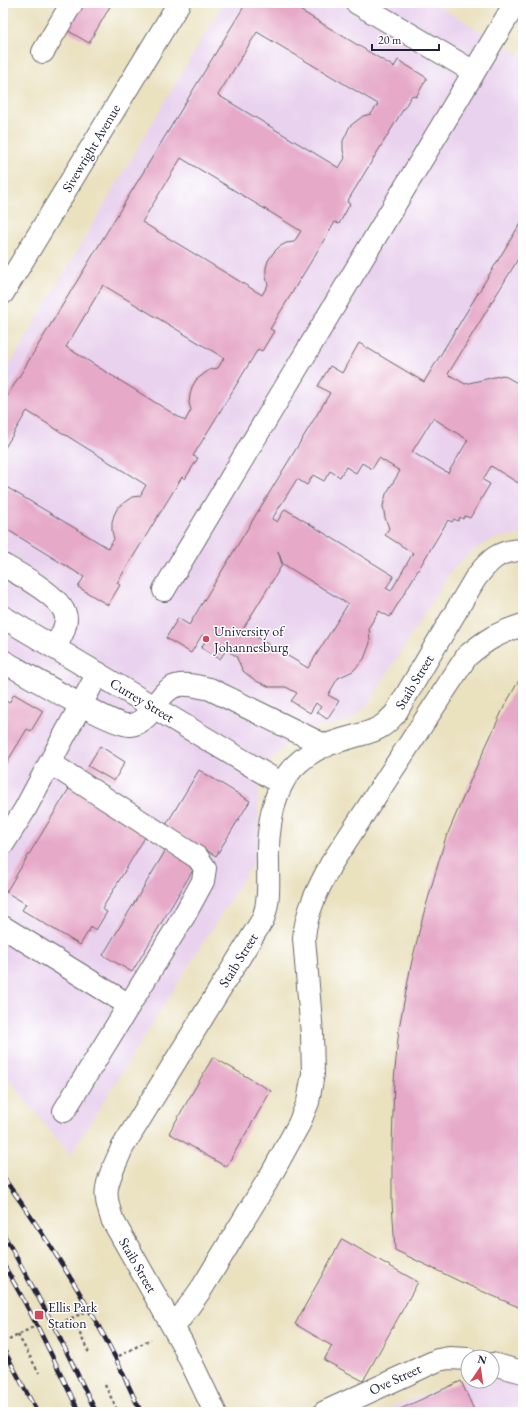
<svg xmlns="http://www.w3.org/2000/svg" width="526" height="1415" viewBox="0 0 526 1415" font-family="'EB Garamond',serif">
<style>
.built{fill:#e9d2ee}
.building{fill:#e6a9c8;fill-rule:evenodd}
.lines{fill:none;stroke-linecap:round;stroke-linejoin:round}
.minor-casing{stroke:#686569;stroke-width:24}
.major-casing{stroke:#686569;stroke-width:24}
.path{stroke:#686569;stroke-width:2.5;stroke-dasharray:3 3;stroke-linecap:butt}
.minor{stroke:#fff;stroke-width:22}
.major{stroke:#fff;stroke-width:22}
.rail-casing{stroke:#22223b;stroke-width:4.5}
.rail{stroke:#fff;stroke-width:3;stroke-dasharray:9;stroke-linecap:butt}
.poi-dot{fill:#d1495b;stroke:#fff;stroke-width:1.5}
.labels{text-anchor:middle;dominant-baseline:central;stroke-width:3;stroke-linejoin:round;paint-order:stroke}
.street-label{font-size:14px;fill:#22223b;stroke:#fff}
.poi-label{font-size:14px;fill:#22223b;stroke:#fff;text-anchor:start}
</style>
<rect width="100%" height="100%" fill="#fff"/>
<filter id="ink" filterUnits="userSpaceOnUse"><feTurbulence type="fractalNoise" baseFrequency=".025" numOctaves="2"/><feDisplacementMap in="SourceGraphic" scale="8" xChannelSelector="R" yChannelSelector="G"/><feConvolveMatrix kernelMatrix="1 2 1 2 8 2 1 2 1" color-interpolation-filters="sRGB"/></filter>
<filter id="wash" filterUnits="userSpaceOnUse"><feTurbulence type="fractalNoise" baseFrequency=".012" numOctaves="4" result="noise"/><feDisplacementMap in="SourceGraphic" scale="16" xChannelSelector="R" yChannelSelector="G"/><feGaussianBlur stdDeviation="0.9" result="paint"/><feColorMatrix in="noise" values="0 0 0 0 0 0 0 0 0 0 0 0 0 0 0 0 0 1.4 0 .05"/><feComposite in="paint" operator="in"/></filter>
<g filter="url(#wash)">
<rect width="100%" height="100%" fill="#eae1bf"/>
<!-- built -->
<path class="built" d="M223 3H433L523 56V535L507 536 488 541 468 554 448 575 369 703 350 721 312 729 290 741 271 760 259 782 258 809 260 834 257 857 70 1155 3 1072V376Z
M461 1381H523V1412H380Z"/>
<g id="blocks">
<!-- building -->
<path class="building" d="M80 3H112L89 43 65 29Z
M246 3H288L394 67 398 60 427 78 416 97 412 95 347 202 350 204 339 224 335 222 270 329 274 331 262 351 258 349 193 456 198 458 185 479 182 477 117 583 120 585 108 605 78 587 84 577 3 527V485L108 548 114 539 112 531V522L114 515 118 507 132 497 140 496 146 485 27 411 3 451V403ZM257 32 378 104 371 114 363 116 350 126 343 141V150L345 158 339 168 218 95ZM181 158 301 231 294 242 286 243 279 247 273 253 268 261 266 268V277L268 285 262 295 142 222ZM103 285 224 358 218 368 209 370 196 380 192 387 190 395 189 403 191 410 185 421 66 347Z
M523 219V251L448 374 465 384 503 375 521 385H523V486L491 466 483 480 490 484 470 518 465 516 463 519 460 517 458 521 454 519 452 522 448 520 390 617 379 611 369 627 370 643 364 659 353 671 338 678 328 695 339 701 327 719 317 712 321 707 316 703 310 713 291 701 297 693 286 687H270L256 681 243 671 236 656 226 650 220 659 201 648 207 638 202 635 191 653 166 638 178 618 189 625 330 393 318 386 330 366 342 373 359 343 424 382ZM433 418 468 440 448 473 412 452ZM379 458 400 471 386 494 383 506 385 518 389 528 385 535 413 553 391 591 386 588 394 576 285 509 277 522 272 519 297 479 307 485 313 475 324 481 330 471 340 477 346 467 356 473 362 463 372 469ZM278 551 283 564 348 604 308 668 243 629 282 565Z
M523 673V1309L461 1282 395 1250 392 1202V1146L394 1080 399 1028 411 965 423 916 445 840 474 772 504 707Z
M14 694 43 711 31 731 27 729 3 769V699L9 703Z
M100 746 125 762 114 781 88 766Z
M199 770 250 801 216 856 166 825Z
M70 787 147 834 102 909 107 912 96 930 91 927 80 945 22 910 26 904 6 892Z
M167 848 196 865 132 972 103 955Z
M213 1057 271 1091 226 1167 169 1133Z
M342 1239 418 1282 363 1381 324 1360 332 1346 295 1324Z
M461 1381 475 1412H394Z"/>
</g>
</g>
<g filter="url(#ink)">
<use href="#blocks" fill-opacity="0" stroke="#686569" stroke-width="1"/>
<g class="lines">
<!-- minor casing -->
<g class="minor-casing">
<path id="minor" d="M357 3 474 72
M43 52 72 3
M3 565C19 574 66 599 66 619 66 629 59 639 55 648
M164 590 510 12
M3 617 282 784
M3 661C23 672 114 727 130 725 154 723 156 688 180 685 191 684 200 687 210 689L326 746
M50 763 198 858 205 868 203 881 184 916 64 1111
M3 844 24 811 98 673
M3 927 129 1005
M174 1327 202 1288 271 1175 299 1124 308 1102 313 1074 312 1034 304 938C306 911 319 887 331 864L467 656C487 639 498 633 523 625
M492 1364 523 1372
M215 1412 182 1343 112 1219C109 1209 105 1198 107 1188 109 1174 117 1161 122 1148L263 919C270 900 268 881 268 861 267 838 271 804 282 784 287 773 298 762 308 755 323 744 342 740 359 735 367 733 375 731 382 726 387 723 391 718 395 714L475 579C489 560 499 550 523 550
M325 1412 438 1360 449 1358 468 1359"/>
</g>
<!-- major casing -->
<g class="major-casing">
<path id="major" d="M3 293 179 3"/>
</g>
<!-- path -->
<path class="path" d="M72 1317 89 1353
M60 1323 85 1312
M18 1335 39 1373
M9 1340 33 1327
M119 1356 151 1339
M105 1385 118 1412
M57 1408 59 1412"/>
<!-- minor -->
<use href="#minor" class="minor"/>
<!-- major -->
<use href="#major" class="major"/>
<!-- rail casing -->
<g class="rail-casing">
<path id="rail" d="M3 1177C44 1234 83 1294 115 1357 124 1375 132 1394 141 1412
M3 1233 54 1326 96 1412
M3 1264C32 1312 55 1362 79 1412
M3 1348 37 1412"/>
</g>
<!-- rail -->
<use href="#rail" class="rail"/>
</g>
</g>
<!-- markers -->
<g class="poi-dot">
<circle cx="206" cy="639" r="4"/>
<rect x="34" y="1310" width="10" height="10" rx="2"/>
</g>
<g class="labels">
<!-- street labels -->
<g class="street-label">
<text transform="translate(91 148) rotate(-59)">Sivewright Avenue</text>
<text transform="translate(414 682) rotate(-59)">Staib Street</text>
<text transform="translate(142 700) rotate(31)">Currey Street</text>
<text transform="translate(238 960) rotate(-58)">Staib Street</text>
<text transform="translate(138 1265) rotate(60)">Staib Street</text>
<text transform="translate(395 1379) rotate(-25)">Ove Street</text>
</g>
<!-- poi labels -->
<g class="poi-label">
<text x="214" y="631">University of<tspan x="214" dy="16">Johannesburg</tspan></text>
<text x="48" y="1307">Ellis Park<tspan x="48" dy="16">Station</tspan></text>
</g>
</g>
<!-- margin -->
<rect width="526" height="1415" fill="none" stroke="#fff" stroke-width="16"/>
<!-- north arrow -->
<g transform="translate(480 1369) rotate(13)"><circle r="19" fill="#ffffff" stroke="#a7a7b1"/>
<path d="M0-3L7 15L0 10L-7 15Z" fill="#d1495b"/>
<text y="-6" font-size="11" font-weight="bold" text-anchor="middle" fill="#22223b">N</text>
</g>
<!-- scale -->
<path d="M372 44v6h67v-6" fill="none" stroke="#22223b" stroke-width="2"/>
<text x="378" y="44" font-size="12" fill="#22223b" stroke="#ffffff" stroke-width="3" paint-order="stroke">20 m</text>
</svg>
